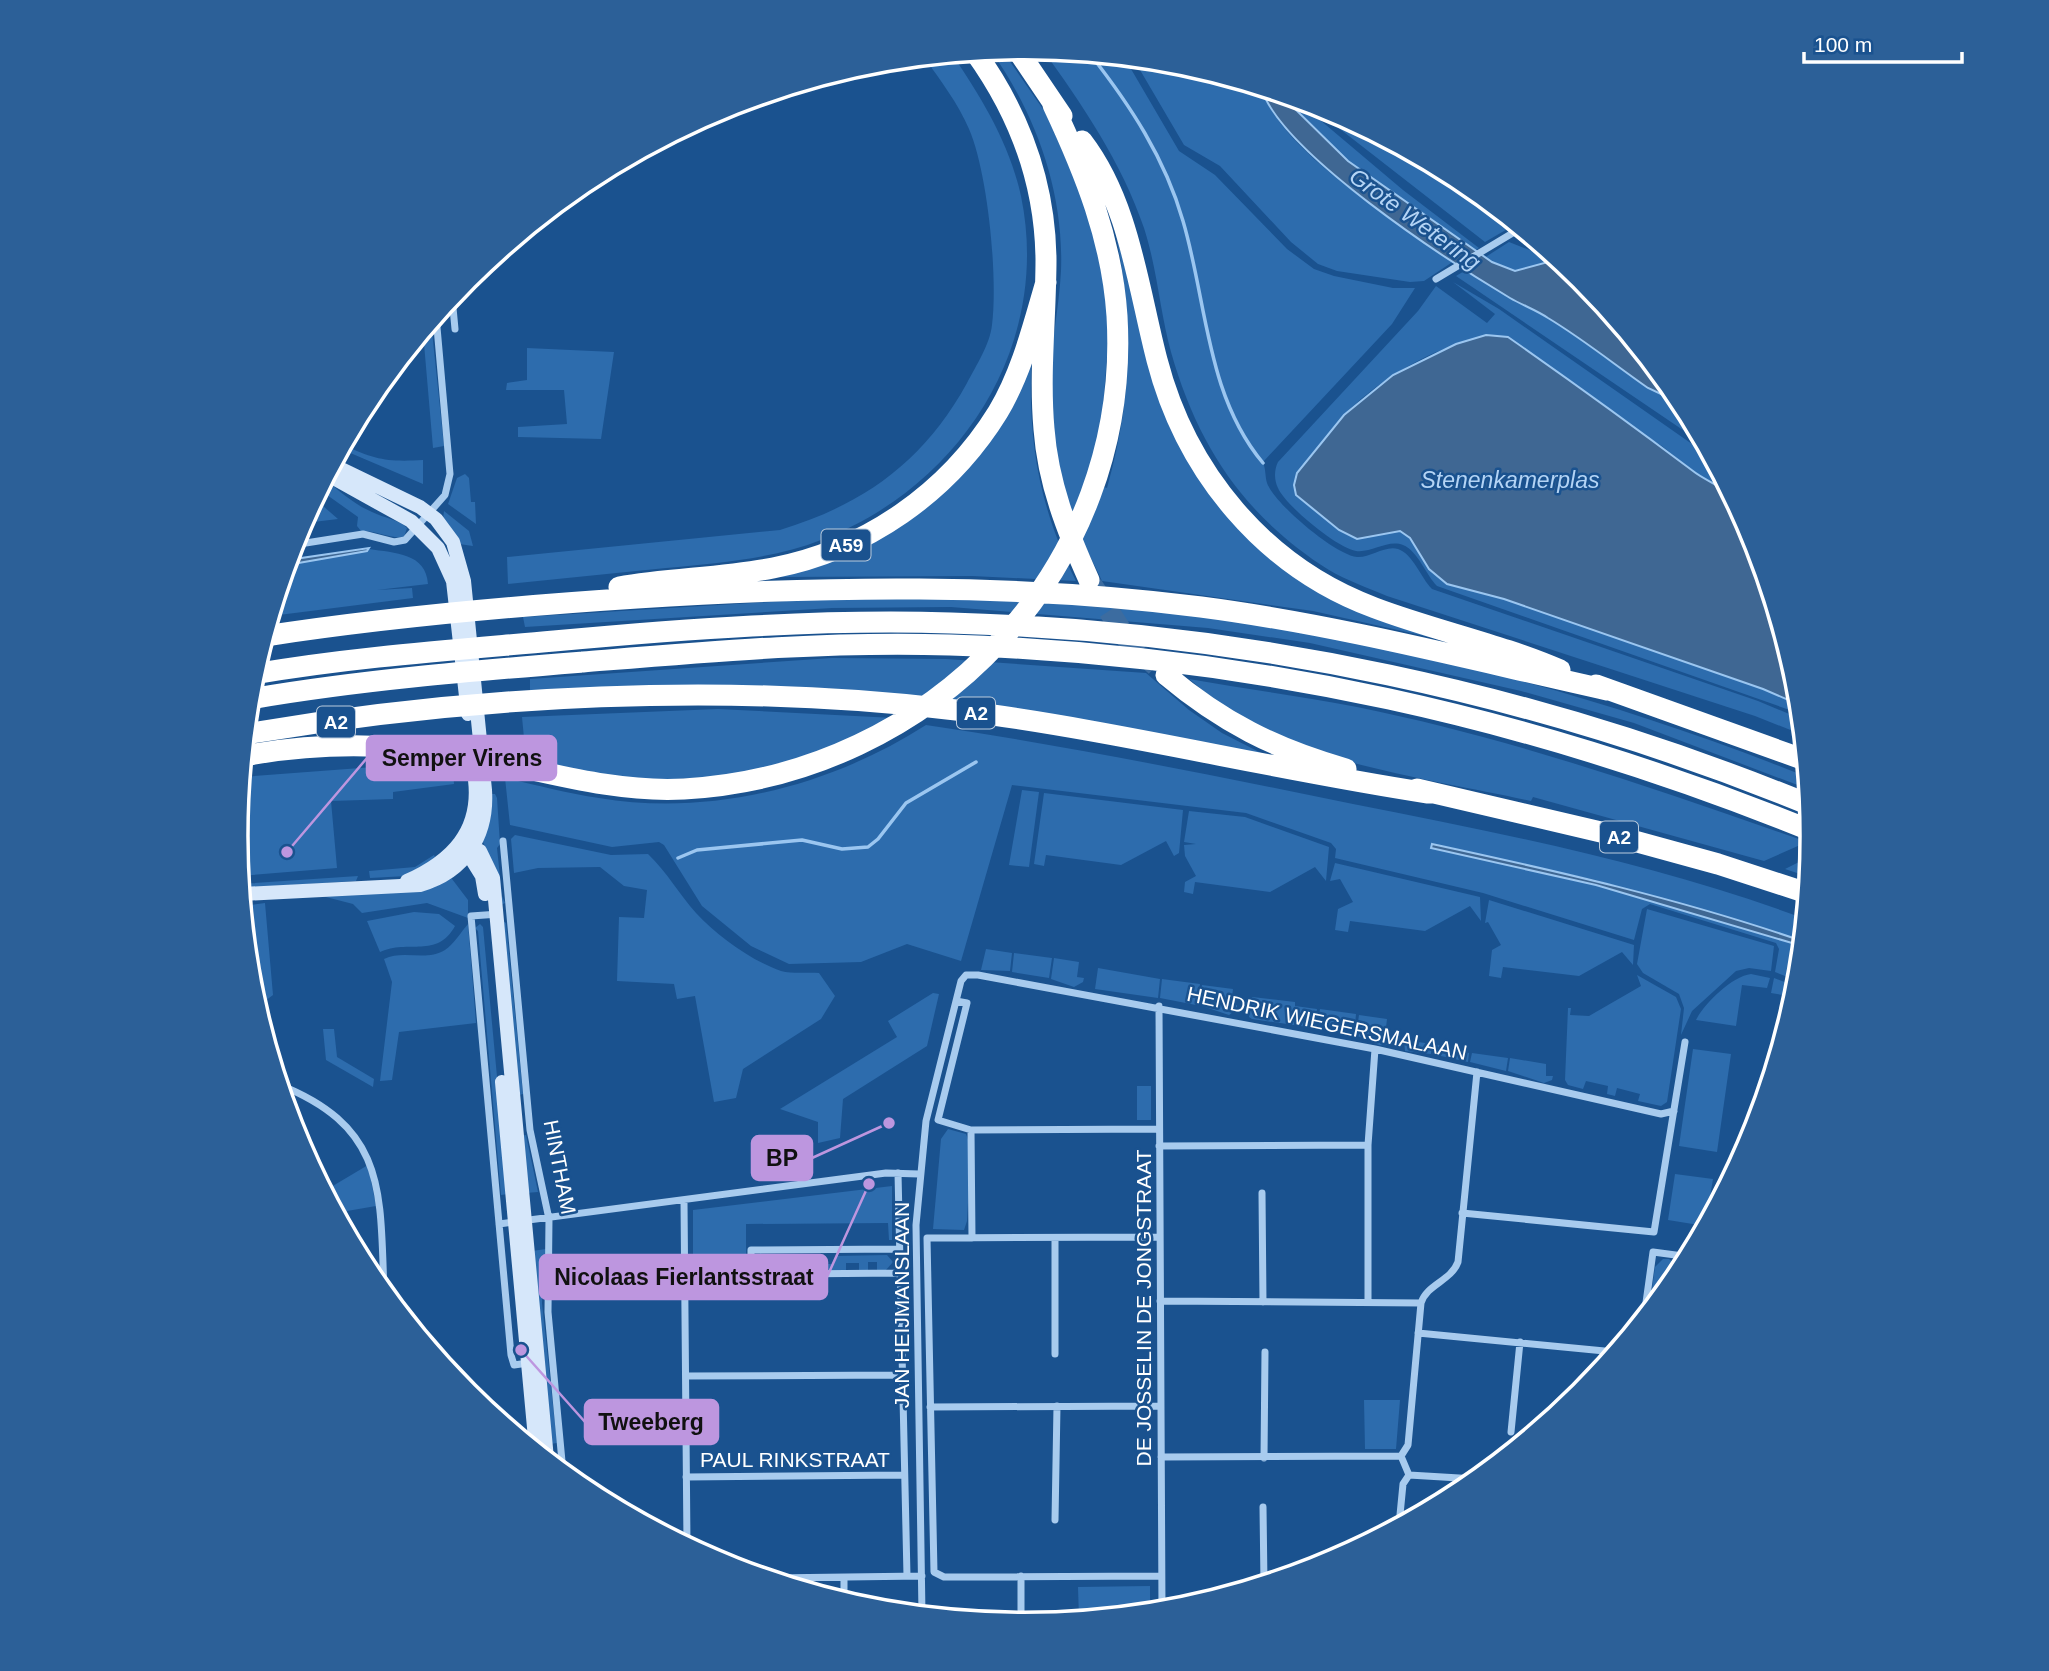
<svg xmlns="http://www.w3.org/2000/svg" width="2049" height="1671" viewBox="0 0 2049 1671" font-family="Helvetica,sans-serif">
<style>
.green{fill:#2d6cad}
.water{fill:#3f6793;stroke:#9bc6f0;stroke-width:2}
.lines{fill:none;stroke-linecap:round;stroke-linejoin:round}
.stream{stroke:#9bc6f0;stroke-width:3.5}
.highway-tunnel{stroke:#3c6ca0;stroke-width:21;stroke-dasharray:21 10;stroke-linecap:butt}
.street{stroke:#a8cbee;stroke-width:7}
.secondary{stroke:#d6e7fa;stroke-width:14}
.highway{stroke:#fff;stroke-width:21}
.labels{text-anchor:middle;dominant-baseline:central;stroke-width:5;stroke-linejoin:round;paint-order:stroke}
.shield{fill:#1a528f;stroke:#bacbdd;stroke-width:2}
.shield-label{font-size:19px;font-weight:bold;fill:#fff}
.street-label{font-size:21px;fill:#fff;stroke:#1a528f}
.water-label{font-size:23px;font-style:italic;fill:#b4d4f5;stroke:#1a528f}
.rim{fill:none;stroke:#fff;stroke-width:3.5}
.leader{fill:none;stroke:#bd96df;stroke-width:2.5}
.callout-dot{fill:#bd96df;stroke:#1a528f;stroke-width:2.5}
.callout{fill:#bd96df;stroke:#bd96df;stroke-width:2.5}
.callout-label{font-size:23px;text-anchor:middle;font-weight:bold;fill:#111}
</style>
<rect width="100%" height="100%" fill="#1a528f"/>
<!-- green -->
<path class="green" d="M1042 49 1124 57 1179 151 1215 175 1287 249 1314 269 1334 276 1393 288H1415L1392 324 1263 462C1266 470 1265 476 1267 483 1274 503 1335 555 1357 557 1370 558 1385 545 1398 549 1413 554 1421 578 1432 589L1758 701 1801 719 1803 735 1755 716 1387 596C1368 588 1346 580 1329 570 1245 517 1198 447 1171 352 1160 312 1157 268 1144 228 1122 163 1082 104 1042 49Z
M1002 50 1045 112 1089 211 1110 316 1102 423 1086 481 1107 488C1134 391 1134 315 1112 217L1155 385 1275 560 1469 646 1313 611 1102 581C1091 557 1077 533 1068 508 1055 473 1050 426 1050 387 1050 348 1059 309 1061 271 1064 192 1036 114 991 51Z
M952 54C982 99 1009 142 1021 196 1052 346 960 487 821 540 773 559 717 563 666 568 613 573 561 579 508 584L507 557 780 530C865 504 924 461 967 383 976 366 990 344 992 325 998 277 988 173 969 129 958 103 940 80 924 57Z
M1133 58 1179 62 1261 87C1278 150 1400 224 1454 261L1424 281 1410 282 1337 271 1318 264 1291 242 1220 166 1184 145Z
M1287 95 1294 98 1403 190 1479 248 1474 251 1348 161 1291 104Z
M1304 101 1327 107 1463 180 1516 224 1485 242Z
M1509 242 1532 251 1547 249 1559 259 1515 271 1484 258Z
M1466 270 1547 316 1648 388 1674 398 1679 396 1705 445 1456 276Z
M1453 282 1499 309 1712 458 1732 495 1693 471 1662 446 1631 427 1508 338C1454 332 1381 377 1344 415 1336 423 1332 433 1325 442 1306 465 1298 462 1296 495L1356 538 1400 531 1410 538 1429 569 1447 584 1504 599 1763 689 1800 705 1801 714 1437 586C1426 575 1418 551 1403 545 1388 539 1372 553 1356 551 1337 548 1285 505 1278 488 1274 480 1274 470 1278 462L1418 311 1436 286 1487 323 1495 314Z
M431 322 444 446 433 448 423 332Z
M527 348 614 352 601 439 518 437V427L567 424 564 390H506L507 383 527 380Z
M1032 349C1027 435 1037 503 1076 581L972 576 777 577 922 510Z
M344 445C375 460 388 462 423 460V484L341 449Z
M465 474 469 478 471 502H475L476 524 448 504 457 478Z
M325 479C340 492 354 504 372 512 384 518 400 520 407 528L404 537C389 539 376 530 361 531L357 526 358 517 320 490Z
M315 499 338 519 305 523 304 537 295 538Z
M444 511 469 531 473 546 459 544 443 519Z
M369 549C395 553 426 553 428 584L377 590 412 588 413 598 271 616 287 565Z
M835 598C922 598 1012 596 1099 604 1342 627 1581 686 1807 777L1808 789 1634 723 1521 691 1310 643 1208 628 951 607 832 608 525 627 523 617Z
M832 658 946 659 1146 673 1189 710 1222 733 1267 756C1125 730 982 699 838 689 735 682 632 688 530 692V679Z
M1189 679C1245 689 1301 696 1357 707 1510 738 1660 790 1807 842L1764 861 1533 797 1531 801C1445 782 1307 763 1235 716 1219 705 1204 691 1189 679Z
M718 709 894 718 860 738 751 775 635 781 526 759 522 717Z
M926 725C1069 746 1211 775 1353 804 1505 834 1659 864 1805 919L1802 941 1596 880 1430 845 1596 885 1802 946 1798 981 1775 972 1779 949 1776 943 1650 904 1642 909 1634 940 1483 893 1335 858 1336 849 1331 843 1246 813 1012 785 961 961 907 944 861 962 789 964 751 946 702 906 664 845 659 842 612 847 510 825 505 778C536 785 567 793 599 798 711 817 831 786 926 725Z
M387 766 453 772 454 784 393 792V799L331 801 337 868 240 876 236 835 242 777Z
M1022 790 1039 792 1029 867 1009 865Z
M1044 793 1183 810 1179 853 1174 856 1166 841 1121 865 1046 855 1044 866 1034 864Z
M489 794H495L497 798 500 844 497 848 502 896 505 903 501 905 495 868 483 842Z
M1189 811 1245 817 1329 847 1326 881 1315 867 1270 892 1195 882 1193 894 1184 892 1185 882 1196 876 1185 856 1184 845 1196 844 1184 842Z
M515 835 611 855 648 854C667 872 679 894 696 913 717 936 752 961 781 971 792 974 808 972 819 973L835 996 821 1019 743 1069 736 1098 714 1102 695 996 677 999 674 984 617 981 619 917 644 918 647 890 624 886 600 867 538 868 514 873 511 839Z
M434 855 437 861 407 876 370 878 369 871 415 867Z
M1811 856 1809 877 1785 869Z
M1335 863 1480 897 1481 921 1470 906 1425 931 1350 921 1348 932 1335 930 1338 909 1353 902 1340 879 1330 881Z
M449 875 468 900V918L427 903 362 913 353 904 322 896Z
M358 876 356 881 241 888V884Z
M1489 900 1634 945 1633 965 1622 952 1579 976 1503 967 1501 978 1489 976 1492 950 1501 945 1488 922 1485 923Z
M265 903 273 995 257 1007 251 989 243 906Z
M1647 909 1774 946 1771 971 1749 968 1736 971 1692 1011 1681 1035 1684 1008 1679 994 1643 973 1637 964Z
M414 912 439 914 455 926C437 959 408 939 380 952L367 921Z
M503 921 506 923 523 1094 519 1095Z
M468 924 476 1023 399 1032 392 1080 380 1081 392 982 384 959C404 949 425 962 445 950 454 944 461 932 468 924Z
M480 924 483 927 508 1194 501 1195 478 931 475 928Z
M986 949 1012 953 1010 971 981 970Z
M1014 953 1052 958 1049 978 1012 972Z
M1054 958 1079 962 1077 977 1084 978 1083 982 1074 987 1051 979Z
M1098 968 1160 979 1158 998 1095 989Z
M1751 974 1770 978 1767 988 1742 985 1736 1026 1696 1020C1704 1004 1732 976 1751 974Z
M1637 975 1676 997 1681 1009 1667 1102 1661 1106 1638 1101 1640 1094 1617 1088 1615 1096 1607 1094 1608 1086 1586 1081 1583 1089 1568 1085 1565 1080 1568 1008H1571L1570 1015 1589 1016 1641 986Z
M1774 978 1798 987 1781 1045 1788 996 1771 993Z
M1162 979 1200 984 1196 1005 1160 998Z
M1202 985 1233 989 1231 1004 1237 1005V1009L1229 1015 1199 1005Z
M933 993 939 994 927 1046 843 1099 840 1138 818 1143V1122L780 1109 897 1037 888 1021Z
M1252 997 1295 1002V1006L1317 1009 1314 1028 1252 1019 1249 1017Z
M1320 1009 1356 1014 1354 1036 1317 1028Z
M1359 1015 1387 1019 1385 1036 1393 1037 1390 1044C1377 1049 1368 1038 1356 1036Z
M323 1029H334L337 1057 374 1079 373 1087 326 1060Z
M1404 1040 1432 1044 1431 1054 1405 1051Z
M1434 1044 1469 1053 1468 1062 1432 1054Z
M1693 1049 1731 1054 1717 1152 1679 1146Z
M1472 1053 1508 1058 1506 1071 1470 1062Z
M1510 1058 1546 1064V1076H1553L1552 1080 1544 1083 1508 1071Z
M1137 1086H1151V1120H1137Z
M948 1129 966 1134 971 1148 967 1221 964 1230 933 1229 941 1139Z
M526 1135 538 1192 526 1193 521 1136Z
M368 1165 376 1206 347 1211V1233L334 1207 332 1192 326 1190Z
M1675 1174 1713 1179 1705 1226 1668 1220Z
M892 1186V1240H889L888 1223 746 1224V1274H693V1210Z
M546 1249 542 1303 557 1443 550 1444 532 1251Z
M761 1253 762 1256H795L796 1264H834L836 1256 887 1255 893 1262 886 1270H877V1262H868V1270H859V1263H846V1270L781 1271 780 1263H767V1271H763L756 1265 757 1256Z
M1663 1259H1669L1676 1265V1279L1649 1311 1655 1267Z
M1364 1400H1400L1396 1449H1365Z
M1150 1586V1611L1079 1618 1078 1587Z
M798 1587H828L837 1598Z"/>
<!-- water -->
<path class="water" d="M1261 87 1287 95 1291 105 1348 161 1492 262 1515 271 1559 259 1582 278 1679 396 1663 395 1648 388C1615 365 1583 339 1548 318 1536 310 1522 305 1510 298 1450 262 1279 152 1261 87Z
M1486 335 1508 337C1571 381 1632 425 1693 471 1704 480 1724 487 1733 497 1760 527 1785 639 1798 682L1800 705 1763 689 1504 599 1447 584 1429 569 1410 538 1400 531 1357 539 1339 530 1296 495 1294 485 1297 473 1344 415 1393 375 1456 344Z
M369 548 367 551 287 565 288 560Z
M1432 844C1557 871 1681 899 1802 941V946L1596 885 1431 848Z"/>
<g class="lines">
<!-- stream -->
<path class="stream" d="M1090 54C1130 105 1165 158 1183 221 1207 302 1206 395 1263 463
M678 858 697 850 802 840 842 849 868 847 878 839 906 803 976 762"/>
<!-- highway-tunnel -->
<path class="highway-tunnel" d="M1092 585 1127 639 1156 666"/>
<!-- street -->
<path class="street" d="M1436 279 1521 228
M452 297 455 329
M293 545 363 534 394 542 405 540 445 495 450 474 436 316
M503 841 530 1130 549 1219 548 1312 563 1472
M499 914 471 916 511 1355 514 1365 528 1363
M956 1001 967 1003 938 1120 971 1130 1159 1129
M1159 1006 1162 1610
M280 1085C387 1128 380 1192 384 1292
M971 1130 972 1238
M1159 1146 1368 1145
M898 1173 907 1576
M1262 1193 1263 1302
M684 1201 687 1545
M1462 1213 1654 1232 1685 1042
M499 1224 886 1173 919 1174
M1160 1237 927 1238 934 1572 944 1577 1161 1576
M685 1275 900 1273
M751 1275V1250L899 1249
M1160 1301 1421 1303
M1368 1302V1145L1375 1049
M1644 1317 1653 1252 1683 1256 1681 1270
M1418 1333 1615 1352
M1055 1354V1238
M686 1376 902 1375
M930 1407 1161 1406
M1511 1432 1520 1342
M1161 1457 1401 1456
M1264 1458 1265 1352
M1409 1475 1476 1479
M686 1477 904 1475
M1263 1507 1264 1583
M1055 1520 1057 1406
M1399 1525 1403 1484 1409 1475 1401 1456 1408 1445 1421 1303C1427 1284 1451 1281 1458 1262L1477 1072
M771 1578 922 1576
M844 1578V1600
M922 1614 916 1225 926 1121 961 981 966 975H978L1375 1049 1661 1114 1674 1111
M1021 1623V1576"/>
<!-- secondary -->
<path class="secondary" d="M328 475 411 521 438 548 453 581 468 714
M462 842 480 851 493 878 547 1459
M464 847 482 876 485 894
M407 881C452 861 481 831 475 780
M242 894 420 885C465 872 488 836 485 790L464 581 453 542 436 519 420 507 333 465
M502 1082 536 1449"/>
<!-- highway -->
<path class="highway" d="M1016 48 1062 116
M975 52C1019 113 1045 183 1046 259 1046 316 1039 373 1044 429 1048 483 1067 531 1089 580
M1082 141C1129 202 1138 287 1157 360 1186 472 1264 567 1375 608 1436 631 1500 644 1560 670
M619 587C670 578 722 578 773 568 866 550 948 493 998 412 1022 372 1033 326 1046 282
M265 636C389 617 513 606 637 598 826 586 1013 583 1201 607 1339 625 1472 660 1607 690
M254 674C353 657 454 650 554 641 686 629 818 619 951 623 1246 631 1537 693 1810 805
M1166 675C1222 722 1275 749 1346 769
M1596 685 1805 760
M250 699C360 680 472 671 583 662 705 652 827 641 950 645 1253 655 1531 717 1812 831
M246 734C474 695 727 682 956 710 1115 730 1270 769 1428 793
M244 756C318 742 397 743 472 757 541 770 612 793 684 789 932 775 1132 569 1117 316 1112 240 1085 173 1053 105
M1417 789 1605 833 1718 864 1807 893"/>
</g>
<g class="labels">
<!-- shield labels -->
<g class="shield">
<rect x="821.5" y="529.5" width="49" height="31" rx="5"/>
<rect x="957" y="697.5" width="38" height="31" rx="5"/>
<rect x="317" y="706.5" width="38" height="31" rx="5"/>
<rect x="1600" y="821.5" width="38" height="31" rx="5"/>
</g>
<g class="shield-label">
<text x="846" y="545">A59</text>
<text x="976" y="713">A2</text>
<text x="336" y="722">A2</text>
<text x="1619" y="837">A2</text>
</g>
<!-- street labels -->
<g class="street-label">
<text transform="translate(1327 1023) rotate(12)">HENDRIK WIEGERSMALAAN</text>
<text transform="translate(560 1167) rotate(79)">HINTHAM</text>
<text transform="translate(901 1305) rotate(-90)">JAN HEIJMANSLAAN</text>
<text transform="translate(1143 1308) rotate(-90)">DE JOSSELIN DE JONGSTRAAT</text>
<text x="795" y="1459">PAUL RINKSTRAAT</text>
</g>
<!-- water labels -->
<g class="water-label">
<text transform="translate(1415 219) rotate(36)">Grote Wetering</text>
<text x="1510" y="480">Stenenkamerplas</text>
</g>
</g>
<!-- crop -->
<path d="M0 0H2049V1671H0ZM248 836a776 776 0 1 1 1552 0a776 776 0 1 1-1552 0Z" fill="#2c6098" fill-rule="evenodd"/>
<path class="rim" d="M248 836a776 776 0 1 1 1552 0a776 776 0 1 1-1552 0Z"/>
<!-- callouts -->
<path class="leader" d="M287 852L367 758M889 1123L812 1158M869 1184L827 1277M521 1350L585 1422"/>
<g class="callout-dot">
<circle cx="287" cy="852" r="7"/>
<circle cx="889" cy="1123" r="7"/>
<circle cx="869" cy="1184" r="7"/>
<circle cx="521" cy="1350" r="7"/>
</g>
<g class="callout">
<rect x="367" y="736" width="189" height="44" rx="7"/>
<rect x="752" y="1136" width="60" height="44" rx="7"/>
<rect x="540" y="1255" width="287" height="44" rx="7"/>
<rect x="585" y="1400" width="133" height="44" rx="7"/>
</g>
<g class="callout-label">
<text x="462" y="766">Semper Virens</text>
<text x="782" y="1166">BP</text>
<text x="684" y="1285">Nicolaas Fierlantsstraat</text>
<text x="651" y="1430">Tweeberg</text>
</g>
<!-- scale -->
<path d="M1804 52v10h158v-10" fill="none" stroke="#ffffff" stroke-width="3.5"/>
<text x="1814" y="52" font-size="21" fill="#ffffff" stroke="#1a528f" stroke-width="5" paint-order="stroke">100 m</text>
</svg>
